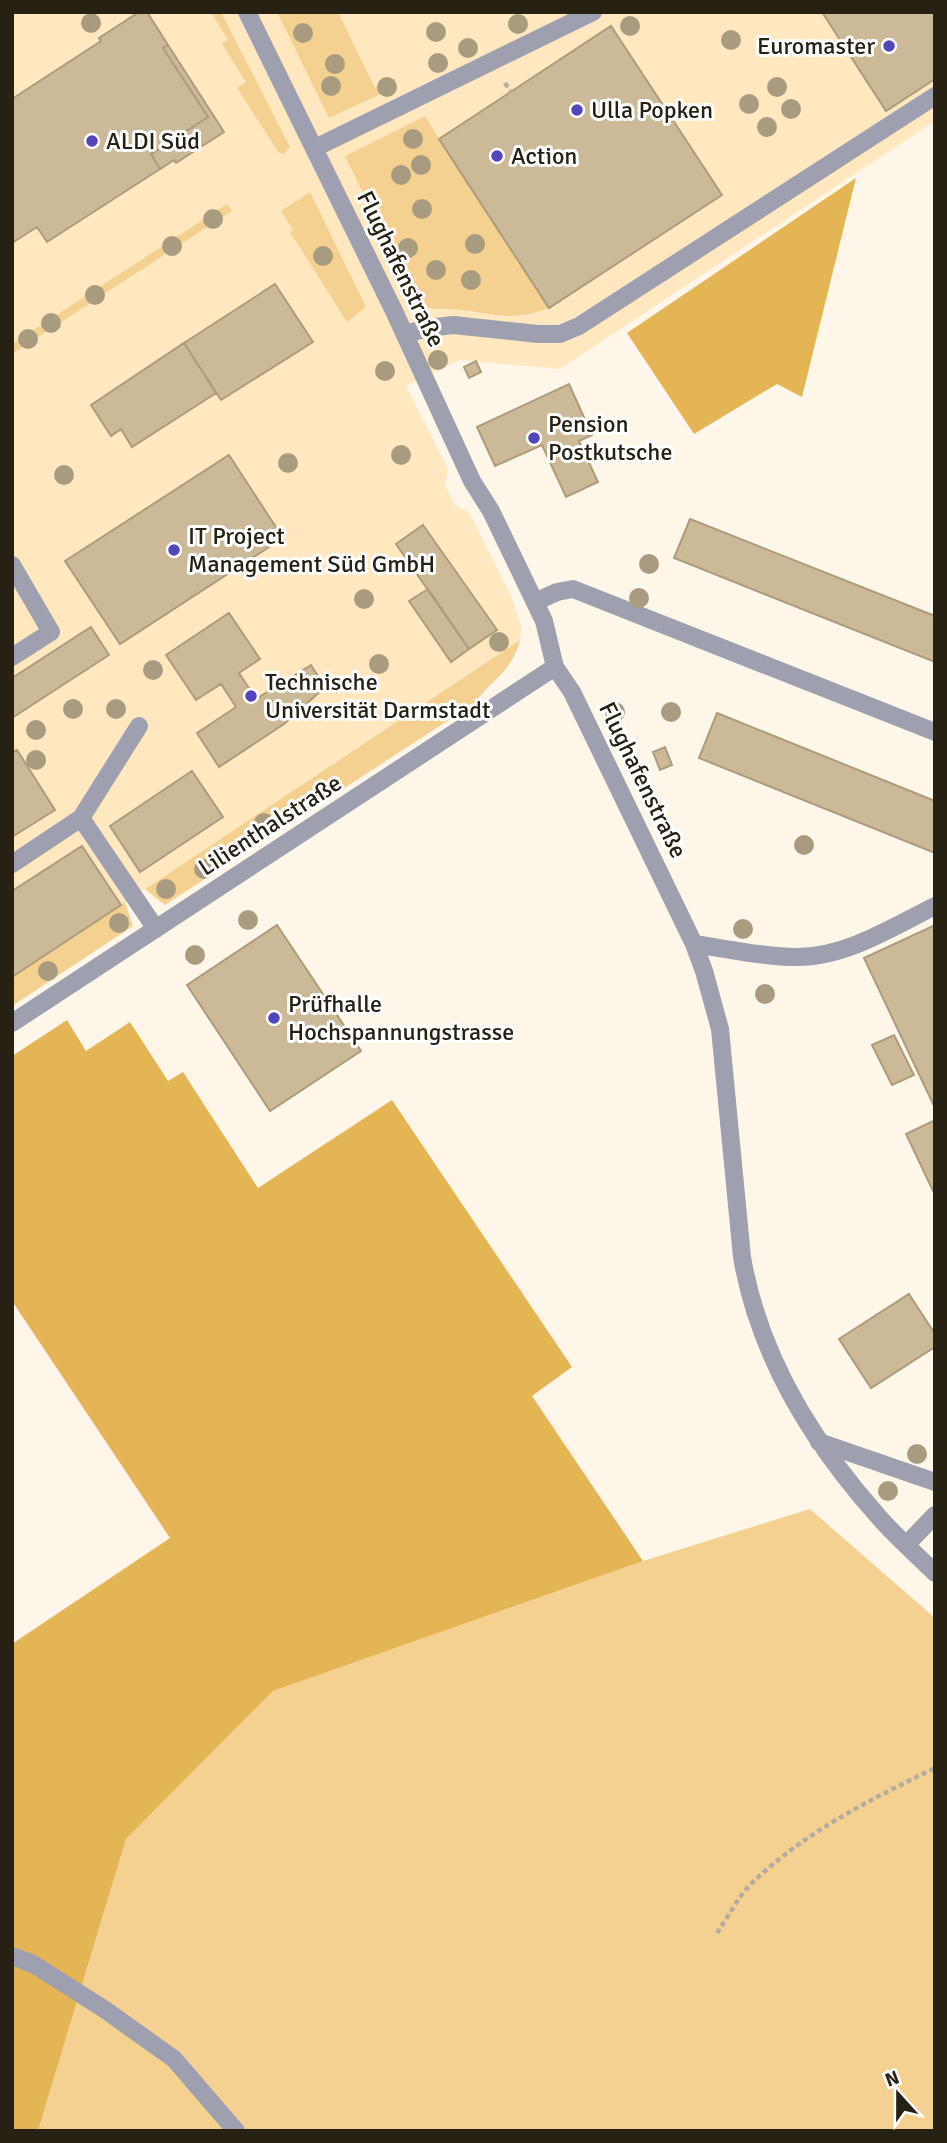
<svg xmlns="http://www.w3.org/2000/svg" width="947" height="2143" viewBox="0 0 947 2143" font-family="Signika,sans-serif">
<style>
.built{fill:#ffe8bf}
.green{fill:#f4d190}
.forest{fill:#e4b555}
.building{fill:#cbb998;stroke:#ad9c7c;stroke-width:2}
.lines{fill:none;stroke-linecap:round;stroke-linejoin:round}
.path{stroke:#b4ad9f;stroke-width:4.5;stroke-dasharray:5 3.5;stroke-linecap:butt}
.minor{stroke:#9fa0af;stroke-width:18}
.tree{fill:#a99b7f}
.poi-dot{fill:#5345bc;stroke:#fff;stroke-width:2.5}
.labels{text-anchor:middle;dominant-baseline:central;stroke-width:6;stroke-linejoin:round;paint-order:stroke}
.poi-label{font-size:24px;fill:#272114;stroke:#fff;text-anchor:start}
.street-label{font-size:24px;fill:#272114;stroke:#fff}
</style>
<rect width="100%" height="100%" fill="#fef7e9"/>
<!-- built -->
<path class="built" d="M12 12H935V121L560 369 460 360 406 386 448 469 445 486 455 505 469 512 512 598 522 629 520 640 12 977Z"/>
<!-- green -->
<path class="green" d="M211 12H221L290 147 284 154 279 153 237 88 246 82 222 44 228 40Z
M277 12H338L375 88 396 78 394 88 329 118Z
M425 116 439 139 549 308C509 322 500 314 461 310 448 308 436 310 422 307L411 291 345 156Z
M310 192 366 307 347 322 290 232 293 230 281 211Z
M227 204 232 211 15 352 12 344Z
M520 640C511 674 492 678 475 703L165 905 145 889Z
M125 902 133 926 12 1006V977Z
M810 1509 935 1618V2131H38L126 1839 273 1691 643 1561Z"/>
<!-- forest -->
<path class="forest" d="M856 178 802 397 777 384 694 434 627 333Z
M67 1020 86 1051 130 1022 168 1081 183 1072 258 1188 392 1100 572 1367 532 1396 643 1561 273 1691 126 1839 38 2131H12V1644L170 1538 12 1301V1056Z"/>
<!-- building -->
<path class="building" d="M139 12H147L168 45 163 48 208 117 151 154 160 169 47 242 37 227 12 243V99L101 41 99 38Z
M822 12H935V79L886 111Z
M611 26 722 195 549 308 439 139Z
M168 45 224 132 176 163 174 160 160 169 151 154 208 117 163 48Z
M275 284 313 342 221 400 184 343Z
M184 343 216 393 132 447 121 429 111 436 91 405Z
M476 361 481 372 469 378 464 367Z
M569 384 592 435 579 441 598 482 566 497 542 445 495 466 477 427Z
M229 455 283 538 120 644 65 561Z
M690 519 935 616V662L674 558Z
M423 525 497 630 469 649 396 544Z
M428 589 469 649 451 662 409 601Z
M229 613 260 659 239 673 256 699 311 665 325 687 284 724 219 767 197 733 236 707 221 684 196 700 166 655Z
M91 627 109 655 12 718V678Z
M717 713 935 801V853L699 758Z
M665 747 672 765 660 770 653 752Z
M17 750 55 810 12 837V752Z
M192 771 223 817 140 872 110 826Z
M82 846 121 905 12 977V891Z
M277 925 361 1051 270 1111 187 985Z
M935 925V1108L864 958Z
M894 1035 914 1075 892 1085 872 1045Z
M935 1120V1195L906 1134Z
M909 1294 935 1334V1347L871 1388 839 1339Z"/>
<g class="lines">
<!-- path -->
<path class="path" d="M505 83 511 92
M717 1933C728 1917 738 1897 751 1884 803 1833 871 1799 935 1768"/>
<!-- minor -->
<path class="minor" d="M247 12 394 311 472 481 491 511 544 621 555 667 572 692 694 944 704 971 720 1029 742 1257C759 1356 812 1442 878 1516 895 1536 916 1554 935 1573
M315 148 593 12
M405 334 428 328 453 325 538 334H560L579 326 935 96
M12 565 51 632 12 657
M535 602 557 592 573 589 935 732
M81 818 156 929
M12 864 81 818 139 726
M694 944C728 949 763 957 797 957 846 957 893 927 935 906
M12 1023 555 667
M819 1442 935 1482
M907 1544 935 1515
M12 1956 33 1964 104 2009 174 2059 236 2131"/>
</g>
<!-- trees -->
<g class="tree">
<circle cx="91" cy="23" r="10"/>
<circle cx="518" cy="24" r="10"/>
<circle cx="630" cy="26" r="10"/>
<circle cx="436" cy="32" r="10"/>
<circle cx="303" cy="33" r="10"/>
<circle cx="731" cy="40" r="10"/>
<circle cx="468" cy="48" r="10"/>
<circle cx="438" cy="63" r="10"/>
<circle cx="335" cy="64" r="10"/>
<circle cx="331" cy="86" r="10"/>
<circle cx="387" cy="87" r="10"/>
<circle cx="777" cy="87" r="10"/>
<circle cx="749" cy="104" r="10"/>
<circle cx="791" cy="109" r="10"/>
<circle cx="767" cy="127" r="10"/>
<circle cx="413" cy="139" r="10"/>
<circle cx="421" cy="165" r="10"/>
<circle cx="401" cy="175" r="10"/>
<circle cx="422" cy="209" r="10"/>
<circle cx="213" cy="219" r="10"/>
<circle cx="475" cy="244" r="10"/>
<circle cx="172" cy="246" r="10"/>
<circle cx="408" cy="248" r="10"/>
<circle cx="323" cy="256" r="10"/>
<circle cx="436" cy="270" r="10"/>
<circle cx="471" cy="280" r="10"/>
<circle cx="95" cy="295" r="10"/>
<circle cx="51" cy="323" r="10"/>
<circle cx="28" cy="339" r="10"/>
<circle cx="438" cy="360" r="10"/>
<circle cx="385" cy="371" r="10"/>
<circle cx="401" cy="455" r="10"/>
<circle cx="288" cy="463" r="10"/>
<circle cx="64" cy="475" r="10"/>
<circle cx="649" cy="564" r="10"/>
<circle cx="639" cy="598" r="10"/>
<circle cx="364" cy="599" r="10"/>
<circle cx="499" cy="642" r="10"/>
<circle cx="379" cy="664" r="10"/>
<circle cx="153" cy="670" r="10"/>
<circle cx="73" cy="709" r="10"/>
<circle cx="116" cy="709" r="10"/>
<circle cx="615" cy="712" r="10"/>
<circle cx="671" cy="712" r="10"/>
<circle cx="36" cy="730" r="10"/>
<circle cx="36" cy="760" r="10"/>
<circle cx="264" cy="823" r="10"/>
<circle cx="804" cy="845" r="10"/>
<circle cx="204" cy="869" r="10"/>
<circle cx="166" cy="889" r="10"/>
<circle cx="248" cy="920" r="10"/>
<circle cx="119" cy="923" r="10"/>
<circle cx="743" cy="929" r="10"/>
<circle cx="195" cy="955" r="10"/>
<circle cx="48" cy="971" r="10"/>
<circle cx="765" cy="994" r="10"/>
<circle cx="917" cy="1454" r="10"/>
<circle cx="888" cy="1491" r="10"/>
</g>
<!-- markers -->
<g class="poi-dot">
<circle cx="889" cy="46" r="7"/>
<circle cx="577" cy="110" r="7"/>
<circle cx="92" cy="141" r="7"/>
<circle cx="497" cy="156" r="7"/>
<circle cx="534" cy="438" r="7"/>
<circle cx="174" cy="550" r="7"/>
<circle cx="251" cy="696" r="7"/>
<circle cx="274" cy="1018" r="7"/>
</g>
<g class="labels">
<!-- poi labels -->
<g class="poi-label">
<text x="875" y="46" text-anchor="end">Euromaster</text>
<text x="591" y="110">Ulla Popken</text>
<text x="106" y="141">ALDI Süd</text>
<text x="511" y="156">Action</text>
<text x="548" y="424">Pension<tspan x="548" dy="28">Postkutsche</tspan></text>
<text x="188" y="536">IT Project<tspan x="188" dy="28">Management Süd GmbH</tspan></text>
<text x="265" y="682">Technische<tspan x="265" dy="28">Universität Darmstadt</tspan></text>
<text x="288" y="1004">Prüfhalle<tspan x="288" dy="28">Hochspannungstrasse</tspan></text>
</g>
<!-- street labels -->
<g class="street-label">
<text transform="translate(401 269) rotate(64)">Flughafenstraße</text>
<text transform="translate(643 780) rotate(64)">Flughafenstraße</text>
<text transform="translate(270 825) rotate(-33)">Lilienthalstraße</text>
</g>
</g>
<!-- border -->
<rect width="947" height="2143" fill="none" stroke="#272114" stroke-width="28"/>
<!-- north arrow -->
<g transform="translate(898 2094) rotate(339)" stroke="#ffffff" stroke-width="5" paint-order="stroke">
<path d="M0-5L12 26L0 18L-12 26Z" fill="#272114"/>
<text y="-10" font-size="19" font-weight="bold" text-anchor="middle" fill="#272114">N</text>
</g>
</svg>
